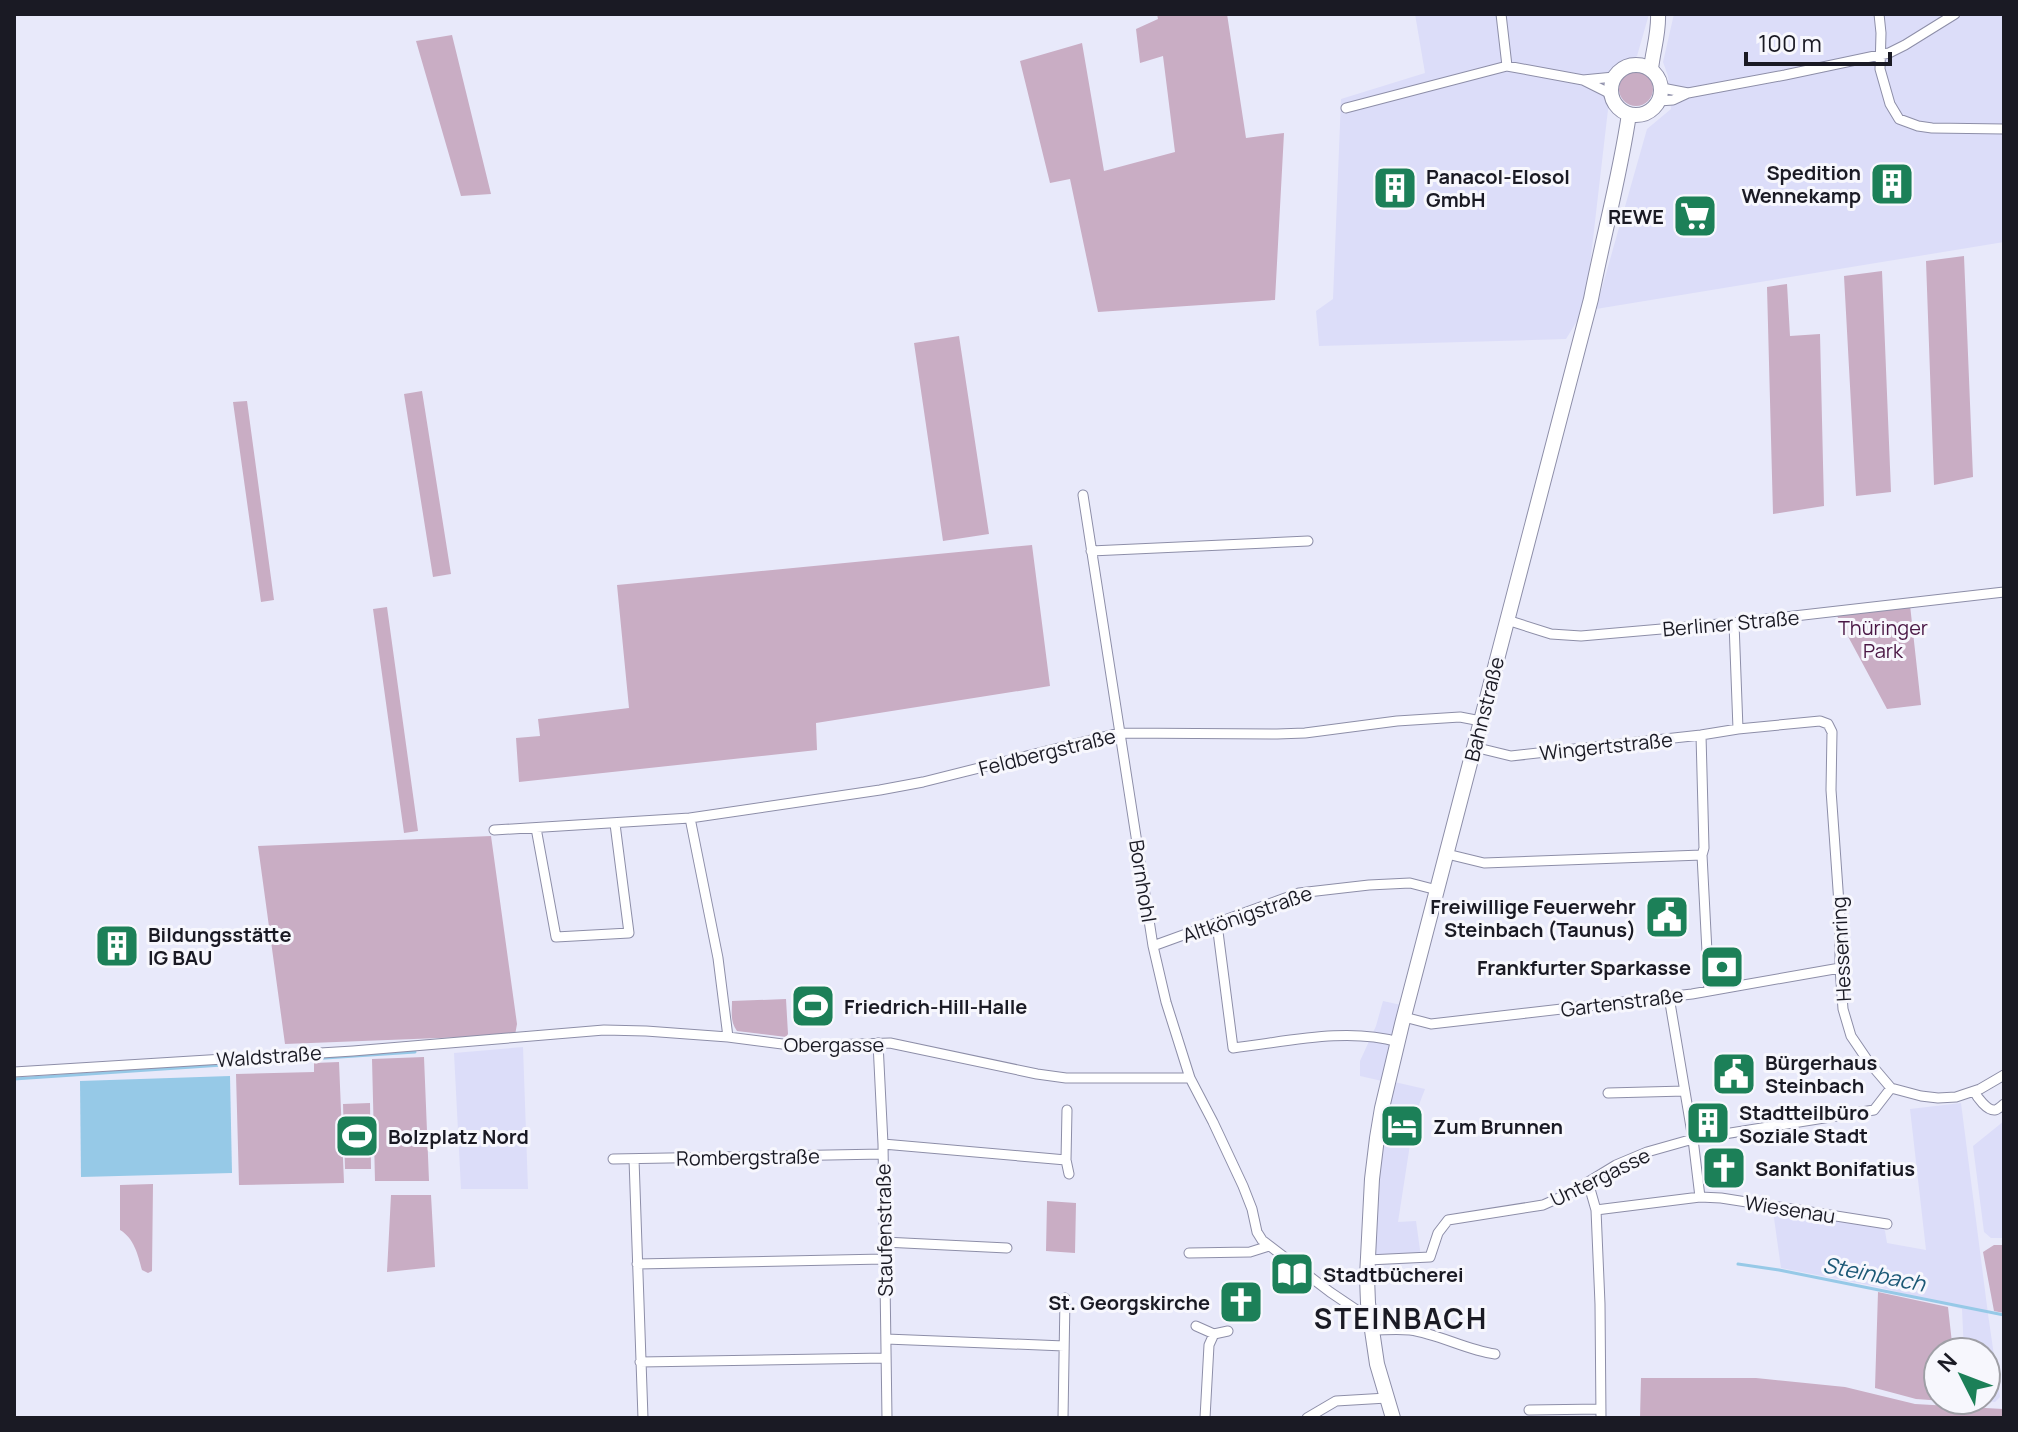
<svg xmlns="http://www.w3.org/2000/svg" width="2018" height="1432" viewBox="0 0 2018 1432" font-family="Manrope,sans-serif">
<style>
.built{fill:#dcddf9}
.green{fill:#c9adc4}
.water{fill:#96c9e7}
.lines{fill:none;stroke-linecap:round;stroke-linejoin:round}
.stream{stroke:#96c9e7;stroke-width:3}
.street-casing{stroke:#8d8ea8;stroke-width:11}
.secondary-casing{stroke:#8d8ea8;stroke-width:16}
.street{stroke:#fff;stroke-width:9}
.secondary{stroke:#fff;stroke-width:14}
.labels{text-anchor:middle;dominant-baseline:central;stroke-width:6;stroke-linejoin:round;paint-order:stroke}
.poi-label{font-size:20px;font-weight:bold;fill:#1a1a24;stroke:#f7f7fd;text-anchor:start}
.street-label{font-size:20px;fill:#1a1a24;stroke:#f7f7fd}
.park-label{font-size:20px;fill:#4a1744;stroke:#f7f7fd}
.water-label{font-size:22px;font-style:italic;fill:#1c5977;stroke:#f7f7fd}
.district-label{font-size:28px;font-weight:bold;letter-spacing:2px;fill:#1a1a24;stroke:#f7f7fd}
</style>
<rect width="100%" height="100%" fill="#e8e9fa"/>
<!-- built -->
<path class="built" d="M1415 14H1649L1637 56 1615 69 1609 101 1585 308 1566 339 1319 346 1316 311 1333 299 1341 99 1425 73Z
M1674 14H2004V242L1596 309 1647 129 1671 109 1668 76 1663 62Z
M1383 1001 1401 1005 1382 1081 1360 1076V1061L1376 1026Z
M523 1047 528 1189H461L454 1053Z
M1390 1081 1425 1089 1417 1110 1411 1138 1398 1222 1416 1221 1421 1257 1369 1259Z
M1961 1103 1988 1314 2000 1397 1995 1402 1975 1400H1986V1352H1964L1962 1309 1878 1287 1781 1268 1773 1211 1882 1227 1885 1231 1887 1243 1926 1250 1910 1109Z
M2004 1121V1238H1991L1984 1232 1973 1146Z"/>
<!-- green -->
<path class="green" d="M1157 14H1227L1246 138 1284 133 1275 300 1098 312 1070 179 1050 183 1020 61 1082 43 1104 171 1175 152 1163 56 1140 63 1136 29 1158 19Z
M452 35 491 194 461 196 416 41Z
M1619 89a17 17 0 1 1 34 0a17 17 0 1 1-34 0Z
M1964 256 1973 477 1934 485 1926 261Z
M1882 271 1891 492 1856 496 1844 276Z
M1787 284 1790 336 1820 334 1824 506 1773 514 1767 287Z
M959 336 989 534 943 541 914 343Z
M422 391 451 574 433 577 404 394Z
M247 401 274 600 261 602 233 402Z
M1032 545 1050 686 816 723 817 750 519 782 516 738 540 736 538 719 629 708 617 585Z
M1910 605 1921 705 1887 709 1836 614Z
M387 607 418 831 404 833 373 609Z
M491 836 517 1024 515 1035 285 1044 258 846Z
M786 999 788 1034 786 1037 737 1031C730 1021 732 1013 732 1001Z
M424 1057 429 1181H375L372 1059Z
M339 1062 344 1183 239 1185 236 1074 314 1072V1063Z
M370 1103 371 1169H345L343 1104Z
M153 1184 152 1271 148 1273 142 1270C138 1255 134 1238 120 1230V1185Z
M391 1195H431L435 1267 387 1272Z
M1047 1201 1076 1203 1075 1253 1046 1251Z
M1994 1245H2004V1313L1994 1311 1983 1252Z
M1878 1292 1948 1307 1953 1352H1938V1400H1958V1402L1916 1399 1875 1388Z
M1641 1378H1756L1845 1387 1915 1404 2003 1409 2004 1418H1640Z"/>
<!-- water -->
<path class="water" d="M230 1076 232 1173 81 1177 80 1081Z"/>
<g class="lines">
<!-- stream -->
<path class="stream" d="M14 1079 415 1052
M1738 1264 1779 1270 2004 1315"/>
<!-- street casing -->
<g class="street-casing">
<path id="street" d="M1501 14 1507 66
M1879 14 1881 33 1880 69 1890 104 1899 119 1918 126 1932 128 2004 129
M1583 80 1611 94
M1662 88 1688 93
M1659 101 1673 100 1688 93 1785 75 1889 53 1905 45 1955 14
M1346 108 1507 66 1583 80 1614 77
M1083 495 1153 946 1166 1002 1190 1078 1213 1122 1243 1186 1252 1209 1257 1232 1262 1240 1330 1292 1370 1319
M1091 551 1308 541
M1507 620 1551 634 1581 636 1742 622 2004 592
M1734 623 1738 729
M1701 735 1704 848 1702 855 1709 991
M1474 747 1511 756 1701 735 1738 729 1820 721 1828 724 1832 732 1831 790 1840 918V968L1843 1009 1851 1036 1868 1061 1891 1088 1921 1096 1938 1098 1956 1097 1980 1089 2004 1075
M690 818 718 958 728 1037
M536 828 556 937 629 933 615 824
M494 830 690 818 880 790 923 782 1119 733 1277 734 1305 733 1397 721 1460 717 1481 721
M1447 854 1484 863 1702 855
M1217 924 1233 1048C1285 1042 1347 1027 1398 1042
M1153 946 1299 893 1369 885 1410 883 1437 890
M1669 997 1693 1139 1700 1197
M1404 1017 1431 1024 1527 1013 1692 994 1840 968
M878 1043 883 1144 887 1418
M14 1072 353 1051 604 1030 646 1031 728 1037 798 1046 890 1043 1037 1074 1066 1078H1190
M1974 1091C1977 1097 1987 1111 1995 1110 1997 1110 2003 1105 2004 1104
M1608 1093 1685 1091
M1067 1110 1066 1160 1069 1174
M883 1144 1066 1160
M613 1159 883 1154
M634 1159 643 1418
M1588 1182 1596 1210 1600 1304 1601 1418
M1596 1210 1700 1197 1721 1198 1887 1224
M884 1242 1007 1248
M1189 1253 1250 1252 1269 1246
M1368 1260 1430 1257 1438 1233 1448 1220 1543 1205 1570 1193 1616 1165 1647 1152 1693 1139 1874 1110 1891 1088
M637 1264 884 1259
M1196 1326 1214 1334
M1372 1330C1384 1330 1397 1329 1410 1330 1439 1334 1466 1350 1495 1354
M886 1339 1064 1346
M640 1362 886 1358
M1529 1410 1601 1409
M1063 1418 1065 1298
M1205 1418 1209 1345 1214 1334 1228 1331
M1307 1418 1336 1401 1387 1398"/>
</g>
<!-- secondary casing -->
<g class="secondary-casing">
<path id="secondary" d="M1611 90a25 25 0 1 1 50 0a25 25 0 1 1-50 0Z
M1651 69C1653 50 1659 33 1658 14
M1393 1418 1377 1364 1368 1303 1367 1277 1372 1179 1377 1138 1382 1108 1402 1024 1591 299C1603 237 1620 176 1629 114"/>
</g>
<!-- street -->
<use href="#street" class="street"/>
<!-- secondary -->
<use href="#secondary" class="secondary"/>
</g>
<!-- icons -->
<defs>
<g id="building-square" transform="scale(2.3)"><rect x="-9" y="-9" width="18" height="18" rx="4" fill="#1c8058" stroke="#f7f7fd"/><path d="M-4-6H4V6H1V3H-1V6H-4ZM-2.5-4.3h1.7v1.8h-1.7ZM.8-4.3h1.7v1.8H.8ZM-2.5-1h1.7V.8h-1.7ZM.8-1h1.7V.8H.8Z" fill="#fff"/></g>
<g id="supermarket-square" transform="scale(2.3)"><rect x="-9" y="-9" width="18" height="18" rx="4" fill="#1c8058" stroke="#f7f7fd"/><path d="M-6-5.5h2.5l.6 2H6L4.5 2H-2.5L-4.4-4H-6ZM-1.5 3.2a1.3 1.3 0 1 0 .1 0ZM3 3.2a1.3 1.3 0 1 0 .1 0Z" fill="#fff"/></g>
<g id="civic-square" transform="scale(2.3)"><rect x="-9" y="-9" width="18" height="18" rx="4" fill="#1c8058" stroke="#f7f7fd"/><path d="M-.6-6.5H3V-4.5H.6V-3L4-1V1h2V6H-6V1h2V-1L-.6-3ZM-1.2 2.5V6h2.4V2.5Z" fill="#fff"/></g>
<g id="bank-square" transform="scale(2.3)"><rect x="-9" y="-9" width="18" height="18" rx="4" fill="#1c8058" stroke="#f7f7fd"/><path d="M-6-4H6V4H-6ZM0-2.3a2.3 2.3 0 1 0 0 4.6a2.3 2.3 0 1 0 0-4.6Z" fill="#fff"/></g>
<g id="stadium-square" transform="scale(2.3)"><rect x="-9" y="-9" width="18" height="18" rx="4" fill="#1c8058" stroke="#f7f7fd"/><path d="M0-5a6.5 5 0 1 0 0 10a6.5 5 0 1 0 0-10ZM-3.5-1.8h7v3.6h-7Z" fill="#fff"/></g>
<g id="hotel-square" transform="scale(2.3)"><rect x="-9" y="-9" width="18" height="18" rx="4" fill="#1c8058" stroke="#f7f7fd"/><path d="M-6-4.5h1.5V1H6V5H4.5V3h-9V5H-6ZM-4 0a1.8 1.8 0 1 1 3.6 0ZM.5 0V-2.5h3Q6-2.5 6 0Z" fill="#fff"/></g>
<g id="church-square" transform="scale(2.3)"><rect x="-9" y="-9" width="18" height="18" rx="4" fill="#1c8058" stroke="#f7f7fd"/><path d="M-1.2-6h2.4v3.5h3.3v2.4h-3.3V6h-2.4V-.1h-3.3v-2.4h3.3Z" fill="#fff"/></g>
<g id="library-square" transform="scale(2.3)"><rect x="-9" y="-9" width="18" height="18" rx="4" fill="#1c8058" stroke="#f7f7fd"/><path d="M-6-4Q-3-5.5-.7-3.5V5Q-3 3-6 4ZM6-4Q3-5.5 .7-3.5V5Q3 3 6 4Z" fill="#fff"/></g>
</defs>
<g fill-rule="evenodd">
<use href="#building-square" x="1892" y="184"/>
<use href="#building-square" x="1395" y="188"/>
<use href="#supermarket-square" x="1695" y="216"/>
<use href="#civic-square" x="1667" y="917"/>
<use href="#building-square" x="117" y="946"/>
<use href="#bank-square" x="1722" y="967"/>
<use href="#stadium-square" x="813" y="1006"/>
<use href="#civic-square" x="1734" y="1074"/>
<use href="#building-square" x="1708" y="1123"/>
<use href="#hotel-square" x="1402" y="1126"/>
<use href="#stadium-square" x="357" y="1136"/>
<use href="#church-square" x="1724" y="1168"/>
<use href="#library-square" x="1292" y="1274"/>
<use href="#church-square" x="1241" y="1302"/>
</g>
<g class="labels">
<!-- poi labels -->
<g class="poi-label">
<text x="1861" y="172" text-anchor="end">Spedition<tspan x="1861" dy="23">Wennekamp</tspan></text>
<text x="1426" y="176">Panacol-Elosol<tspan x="1426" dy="23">GmbH</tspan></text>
<text x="1664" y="216" text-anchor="end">REWE</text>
<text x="1636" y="906" text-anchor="end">Freiwillige Feuerwehr<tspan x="1636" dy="23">Steinbach (Taunus)</tspan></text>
<text x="148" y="934">Bildungsstätte<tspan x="148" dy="23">IG BAU</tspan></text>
<text x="1691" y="967" text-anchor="end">Frankfurter Sparkasse</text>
<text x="844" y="1006">Friedrich-Hill-Halle</text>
<text x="1765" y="1062">Bürgerhaus<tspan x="1765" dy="23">Steinbach</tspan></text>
<text x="1739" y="1112">Stadtteilbüro<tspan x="1739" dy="23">Soziale Stadt</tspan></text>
<text x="1433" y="1126">Zum Brunnen</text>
<text x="388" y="1136">Bolzplatz Nord</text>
<text x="1755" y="1168">Sankt Bonifatius</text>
<text x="1323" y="1274">Stadtbücherei</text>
<text x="1210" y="1302" text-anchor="end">St. Georgskirche</text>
</g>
<!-- street labels -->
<g class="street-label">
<text transform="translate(1731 623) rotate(-5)">Berliner Straße</text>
<text transform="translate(1484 709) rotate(-76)">Bahnstraße</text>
<text transform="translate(1606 746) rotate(-6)">Wingertstraße</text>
<text transform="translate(1047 752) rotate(-14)">Feldbergstraße</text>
<text transform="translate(1143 881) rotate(81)">Bornhohl</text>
<text transform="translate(1247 914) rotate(-19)">Altkönigstraße</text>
<text transform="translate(1841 949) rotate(-93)">Hessenring</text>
<text transform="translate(1622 1002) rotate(-7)">Gartenstraße</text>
<text x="834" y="1044">Obergasse</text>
<text transform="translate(269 1056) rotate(-4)">Waldstraße</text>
<text transform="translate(748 1157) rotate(-1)">Rombergstraße</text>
<text transform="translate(1600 1177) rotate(-26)">Untergasse</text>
<text transform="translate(1790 1209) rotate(9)">Wiesenau</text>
<text transform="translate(884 1230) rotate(-91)">Staufenstraße</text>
</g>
<!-- park labels -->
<g class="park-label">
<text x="1883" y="627">Thüringer<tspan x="1883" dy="23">Park</tspan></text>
</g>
<!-- water labels -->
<g class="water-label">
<text transform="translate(1874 1274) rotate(11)">Steinbach</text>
</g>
<!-- district labels -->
<g class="district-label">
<text x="1401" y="1318">STEINBACH</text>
</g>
</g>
<!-- border -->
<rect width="2018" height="1432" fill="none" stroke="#1a1a24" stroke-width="32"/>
<!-- north arrow -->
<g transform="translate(1962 1376) rotate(312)"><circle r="38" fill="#f7f7fd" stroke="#9f9fa6" stroke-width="2"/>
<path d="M0-6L14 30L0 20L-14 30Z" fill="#1c8058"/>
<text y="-12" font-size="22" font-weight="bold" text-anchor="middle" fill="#1a1a24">N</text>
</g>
<!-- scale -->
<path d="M1746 52v12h144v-12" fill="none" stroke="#1a1a24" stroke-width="4"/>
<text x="1758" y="52" font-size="24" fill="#1a1a24" stroke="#f7f7fd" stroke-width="6" paint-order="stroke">100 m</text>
</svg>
